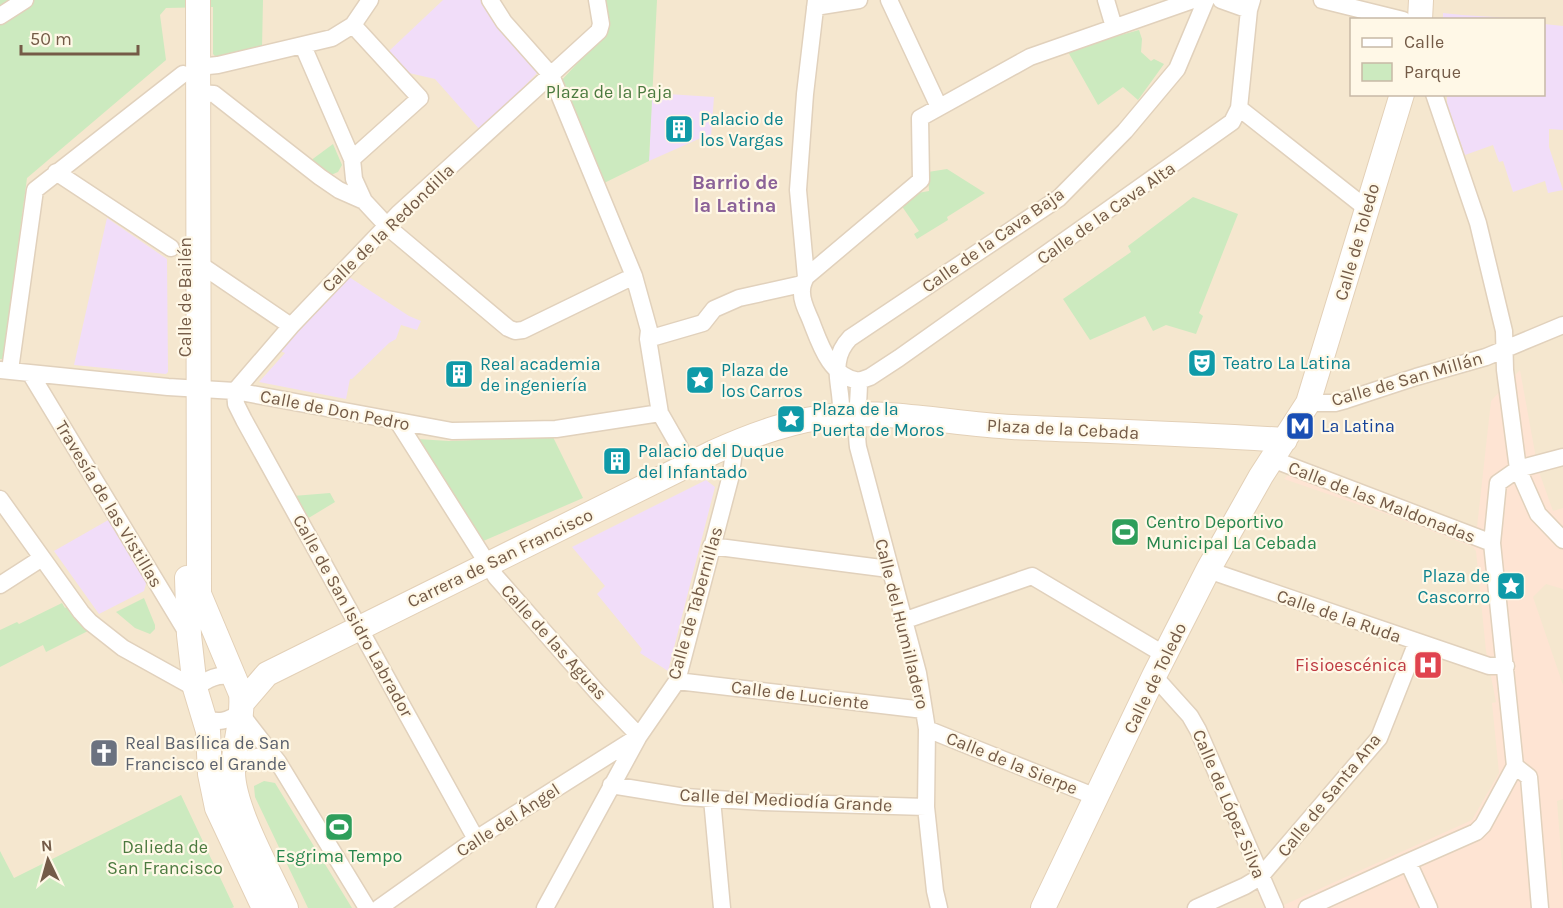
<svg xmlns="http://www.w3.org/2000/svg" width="1563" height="908" viewBox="0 0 1563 908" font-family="Karla,sans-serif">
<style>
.residential{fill:#f5e7cf;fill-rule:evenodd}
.commercial{fill:#fee4d3}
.education{fill:#f1ddf9}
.green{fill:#cceabf}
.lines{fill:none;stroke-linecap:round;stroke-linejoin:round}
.street-casing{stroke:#e1d1bc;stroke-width:19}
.secondary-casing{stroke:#e3d0b7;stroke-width:26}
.street{stroke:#fff;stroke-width:16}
.secondary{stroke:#fff;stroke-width:24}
.labels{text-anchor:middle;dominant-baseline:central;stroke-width:4.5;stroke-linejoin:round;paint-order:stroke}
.park-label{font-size:18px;fill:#4b7a3f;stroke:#fff8e7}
.culture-label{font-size:18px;fill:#0d838f;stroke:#fff8e7;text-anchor:start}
.street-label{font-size:18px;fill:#745b47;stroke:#fff8e7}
.transit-label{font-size:18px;fill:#164399;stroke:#fff8e7;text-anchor:start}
.leisure-label{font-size:18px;fill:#27864d;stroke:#fff8e7;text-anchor:start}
.health-label{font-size:18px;fill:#be3a42;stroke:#fff8e7;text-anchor:end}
.worship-label{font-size:18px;fill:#5b616d;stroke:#fff8e7;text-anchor:start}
.neighbourhood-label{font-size:20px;font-weight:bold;fill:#8b6298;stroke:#fff8e7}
</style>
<rect width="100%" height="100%" fill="#fdf4e0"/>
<!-- residential -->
<path class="residential" d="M0 0H1563V908H0ZM1352 20H1544V94H1352Z"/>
<!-- commercial -->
<path class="commercial" d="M1520 370 1538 469 1553 511 1563 508V589L1546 584 1533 597 1563 685V799L1557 801 1563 879V908H1264L1256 889 1272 879 1284 905 1472 820 1499 773 1492 703 1496 702 1486 651 1476 551 1473 547 1395 517 1284 479 1294 469 1480 539 1477 527 1491 401Z"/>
<!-- education -->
<path class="education" d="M443 0H483L540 70 481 131 435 79 409 73 388 52Z
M1443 13 1462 15 1526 19H1443Z
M1544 24 1563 26V130L1549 129V147L1563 190 1548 193 1545 181 1513 192 1503 161 1499 162 1493 145 1465 155 1447 104V95L1544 94Z
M652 93 714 97 711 137H703L649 161Z
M107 218 167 259 168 372 166 374 74 365Z
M346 275 409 316 421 321 417 330 401 325 396 339 389 343 352 379H350L346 399 259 382 285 353 280 351Z
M706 480 715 487 668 671 640 653 642 649 597 594 605 586 572 547Z
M110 519 147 580 144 591 99 614 54 551Z"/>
<!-- green -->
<path class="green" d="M0 0H263L262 48 216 57 213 54V7L166 8 160 15 166 60 27 178 3 359H0Z
M604 0H657L649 161 598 186 560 82 609 29Z
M1139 30 1142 39 1141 52 1151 61 1154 59 1164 64 1138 100 1123 87 1098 105 1067 50Z
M333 144 342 165 338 172 331 175 310 161Z
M947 169 985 193 947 217 948 220 917 239 914 234 919 231 901 205 918 193 929 191 928 172Z
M1193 197 1238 214 1199 313 1203 316 1196 334 1166 325 1153 331 1145 316 1090 340 1063 299 1131 252 1128 246Z
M553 437 583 498 481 542 417 439 449 441Z
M330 493 335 502 307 519 293 496Z
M144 598 155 625V629L150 634 135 628 116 612Z
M62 603 65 608 69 605 88 631 46 652 43 645 0 667V630L17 622 19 624Z
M264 781 275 783 352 908H308L255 797 254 786Z
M181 795 234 907 232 908H0V851L14 878Z"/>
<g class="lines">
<!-- street casing -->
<g class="street-casing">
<path id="street" d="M490 0 504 22 551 75 634 276 649 330 648 339 660 413 680 448
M889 0 939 107
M1106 0 1114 27
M1221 0 1249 10
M1322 0 1403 20
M815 7 859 0
M0 16 25 0
M303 46 352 159 354 179 364 201
M198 67 218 65 332 38 353 25 370 0
M198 93 214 94 320 177 339 190 364 201 390 229 508 328 515 331 523 330 634 276
M1434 94 1478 223 1504 331 1505 370 1518 469 1538 514 1563 540
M1239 108 1366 208
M352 159 420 98 353 25
M56 172 171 248
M198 263 291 326
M806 277 798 190 805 94 816 0
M648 339 703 323 714 309 739 298 802 284
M0 370 168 387 235 391 452 431 556 429 660 413
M10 370 35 190 183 74
M30 373 186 631
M859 381C830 377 820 344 811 321 807 311 801 301 802 290 802 285 804 281 806 277L921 180 920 118 1030 57 1193 0
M859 381 870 377 899 358 1232 122 1239 108 1249 10 1252 0
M859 381C859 403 855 425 858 447L918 673 927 729 926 807 935 891 939 908
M235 391 291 326 398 214 599 31 601 24 597 0
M235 391 236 404 244 420 476 839
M1308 403H1335L1346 400 1416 377 1486 357 1563 325
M841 415C843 386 827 362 850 338L1059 198 1125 131 1177 69 1206 0
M1272 459 1492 543
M0 499 81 612 90 622 123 648 195 688C208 679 218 673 233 677
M711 546 889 569
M1208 570 1489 666H1506
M0 585 42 558
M903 621 1032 576 1165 655
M1154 676 1190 716 1198 730 1275 908
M677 681 924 710
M205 719C220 723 227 721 240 713L278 762 367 908
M927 729 1096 797
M233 771C247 758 253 755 273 757
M611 785 685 797 763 802 926 807
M712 799 722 908
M1408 862 1476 832 1483 825 1515 766
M379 908 476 839 639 736 597 692 496 577 398 422
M545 908 639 736 677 681 731 475 735 442
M1196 908 1245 886 1260 877 1379 738 1417 642
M1307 908 1408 862 1429 908
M1540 908 1529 777 1515 766 1492 543 1498 483 1518 469 1563 457"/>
</g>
<!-- secondary casing -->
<g class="secondary-casing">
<path id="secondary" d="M198 0 199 594 241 694C244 718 233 747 233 772 233 808 270 873 286 908
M1420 20 1421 0
M187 578 189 635 195 688 208 731 210 774 217 808 264 908
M242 703 267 674 714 452C754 434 795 419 840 415 897 411 955 424 1012 427 1103 431 1194 434 1285 440
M1043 908 1154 676 1208 570 1261 476 1308 403 1402 94"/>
</g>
<!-- street -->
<use href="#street" class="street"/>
<!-- secondary -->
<use href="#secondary" class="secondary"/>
</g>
<!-- icons -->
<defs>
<g id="building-square" transform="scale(1.5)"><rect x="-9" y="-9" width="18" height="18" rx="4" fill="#0f9aa8" stroke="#fff8e7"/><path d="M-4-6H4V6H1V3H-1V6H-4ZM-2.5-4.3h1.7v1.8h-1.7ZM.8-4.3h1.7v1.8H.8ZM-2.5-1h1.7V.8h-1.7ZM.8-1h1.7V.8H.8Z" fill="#fff"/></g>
<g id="theatre-square" transform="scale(1.5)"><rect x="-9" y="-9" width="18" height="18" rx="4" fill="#0f9aa8" stroke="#fff8e7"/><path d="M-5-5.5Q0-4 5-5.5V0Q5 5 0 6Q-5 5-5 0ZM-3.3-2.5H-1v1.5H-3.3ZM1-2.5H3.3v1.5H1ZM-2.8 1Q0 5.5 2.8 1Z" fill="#fff"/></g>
<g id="sight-square" transform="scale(1.5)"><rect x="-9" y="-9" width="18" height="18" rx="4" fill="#0f9aa8" stroke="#fff8e7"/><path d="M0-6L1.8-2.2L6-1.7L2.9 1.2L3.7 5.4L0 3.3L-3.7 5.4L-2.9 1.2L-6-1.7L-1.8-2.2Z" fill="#fff"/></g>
<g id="metro-square" transform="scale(1.5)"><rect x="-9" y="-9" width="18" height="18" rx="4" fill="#1a4fb4" stroke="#fff8e7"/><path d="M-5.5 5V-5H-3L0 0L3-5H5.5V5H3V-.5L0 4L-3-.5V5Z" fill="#fff"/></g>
<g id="stadium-square" transform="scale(1.5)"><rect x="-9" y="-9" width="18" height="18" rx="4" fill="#2e9e5b" stroke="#fff8e7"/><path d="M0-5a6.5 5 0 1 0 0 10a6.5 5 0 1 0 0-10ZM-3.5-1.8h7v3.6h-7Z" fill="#fff"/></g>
<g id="hospital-square" transform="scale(1.5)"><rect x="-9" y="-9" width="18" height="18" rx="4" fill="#e0444e" stroke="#fff8e7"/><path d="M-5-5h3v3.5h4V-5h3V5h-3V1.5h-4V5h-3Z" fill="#fff"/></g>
<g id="church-square" transform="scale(1.5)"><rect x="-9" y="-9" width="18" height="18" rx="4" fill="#6b7280" stroke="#fff8e7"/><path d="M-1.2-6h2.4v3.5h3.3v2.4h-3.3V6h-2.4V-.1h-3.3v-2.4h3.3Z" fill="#fff"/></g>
</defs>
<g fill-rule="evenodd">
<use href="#building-square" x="679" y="129"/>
<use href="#theatre-square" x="1202" y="363"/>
<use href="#building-square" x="459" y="374"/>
<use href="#sight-square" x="700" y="380"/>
<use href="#sight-square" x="791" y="419"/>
<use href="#metro-square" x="1300" y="426"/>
<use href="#building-square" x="617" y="461"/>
<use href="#stadium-square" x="1125" y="532"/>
<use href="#sight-square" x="1511" y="586"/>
<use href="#hospital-square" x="1428" y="665"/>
<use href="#church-square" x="104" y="753"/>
<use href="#stadium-square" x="339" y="827"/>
</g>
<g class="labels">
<!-- park labels -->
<g class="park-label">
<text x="609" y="92">Plaza de la Paja</text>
<text x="165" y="847">Dalieda de<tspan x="165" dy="21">San Francisco</tspan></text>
</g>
<!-- culture labels -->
<g class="culture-label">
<text x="700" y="119">Palacio de<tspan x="700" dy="21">los Vargas</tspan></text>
<text x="1223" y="363">Teatro La Latina</text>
<text x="480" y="364">Real academia<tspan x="480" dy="21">de ingeniería</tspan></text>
<text x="721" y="370">Plaza de<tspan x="721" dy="21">los Carros</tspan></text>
<text x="812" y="409">Plaza de la<tspan x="812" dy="21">Puerta de Moros</tspan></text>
<text x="638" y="451">Palacio del Duque<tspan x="638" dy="21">del Infantado</tspan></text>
<text x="1490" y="576" text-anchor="end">Plaza de<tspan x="1490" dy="21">Cascorro</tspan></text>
</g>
<!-- street labels -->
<g class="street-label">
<text transform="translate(1106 213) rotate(-35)">Calle de la Cava Alta</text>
<text transform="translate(388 228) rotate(-44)">Calle de la Redondilla</text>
<text transform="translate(993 240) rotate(-35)">Calle de la Cava Baja</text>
<text transform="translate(1357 242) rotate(-74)">Calle de Toledo</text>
<text transform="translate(185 297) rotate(-90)">Calle de Bailén</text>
<text transform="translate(1407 379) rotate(-16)">Calle de San Millán</text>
<text transform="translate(335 410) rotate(11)">Calle de Don Pedro</text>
<text transform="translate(1063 429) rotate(3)">Plaza de la Cebada</text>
<text transform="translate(1382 502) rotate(21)">Calle de las Maldonadas</text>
<text transform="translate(109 504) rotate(59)">Travesía de las Vistillas</text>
<text transform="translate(500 558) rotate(-26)">Carrera de San Francisco</text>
<text transform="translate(695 603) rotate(-74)">Calle de Tabernillas</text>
<text transform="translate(353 616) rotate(61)">Calle de San Isidro Labrador</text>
<text transform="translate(1339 616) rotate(19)">Calle de la Ruda</text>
<text transform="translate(902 624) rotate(76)">Calle del Humilladero</text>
<text transform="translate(554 642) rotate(48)">Calle de las Aguas</text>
<text transform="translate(1155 678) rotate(-64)">Calle de Toledo</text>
<text transform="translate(800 695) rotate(7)">Calle de Luciente</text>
<text transform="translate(1012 763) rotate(22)">Calle de la Sierpe</text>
<text transform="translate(1329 795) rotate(-51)">Calle de Santa Ana</text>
<text transform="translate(786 800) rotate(3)">Calle del Mediodía Grande</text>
<text transform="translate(1229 804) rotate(67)">Calle de López Silva</text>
<text transform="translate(508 820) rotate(-33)">Calle del Ángel</text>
</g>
<!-- transit labels -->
<g class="transit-label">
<text x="1321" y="426">La Latina</text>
</g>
<!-- leisure labels -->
<g class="leisure-label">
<text x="1146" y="522">Centro Deportivo<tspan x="1146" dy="21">Municipal La Cebada</tspan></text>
<text x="339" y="856" text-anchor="middle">Esgrima Tempo</text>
</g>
<!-- health labels -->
<g class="health-label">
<text x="1407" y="665">Fisioescénica</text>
</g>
<!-- worship labels -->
<g class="worship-label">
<text x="125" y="743">Real Basílica de San<tspan x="125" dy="21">Francisco el Grande</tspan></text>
</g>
<!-- neighbourhood labels -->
<g class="neighbourhood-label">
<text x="735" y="182">Barrio de<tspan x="735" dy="23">la Latina</tspan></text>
</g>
</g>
<!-- legend -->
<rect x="1350" y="18" width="195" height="78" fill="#fff8e7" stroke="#c7b9a7" stroke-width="1.5"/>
<rect x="1362" y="38" width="30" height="9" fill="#ffffff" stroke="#c7b9a7" stroke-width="1.5"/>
<text x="1404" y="48" font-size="18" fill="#745b47">Calle</text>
<rect x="1362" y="63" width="30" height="18" fill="#cceabf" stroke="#c7b9a7" stroke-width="1.5"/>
<text x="1404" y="78" font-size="18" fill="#745b47">Parque</text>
<!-- north arrow -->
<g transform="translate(48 860) rotate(355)" stroke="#fff8e7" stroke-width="4.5" paint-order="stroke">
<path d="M0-4.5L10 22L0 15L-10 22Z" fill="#745b47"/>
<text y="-9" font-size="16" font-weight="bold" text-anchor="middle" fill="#745b47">N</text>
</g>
<!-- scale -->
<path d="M21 45v9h117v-9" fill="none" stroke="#745b47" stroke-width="3"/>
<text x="30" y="45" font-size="18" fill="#745b47" stroke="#fff8e7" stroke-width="4.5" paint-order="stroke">50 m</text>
</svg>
